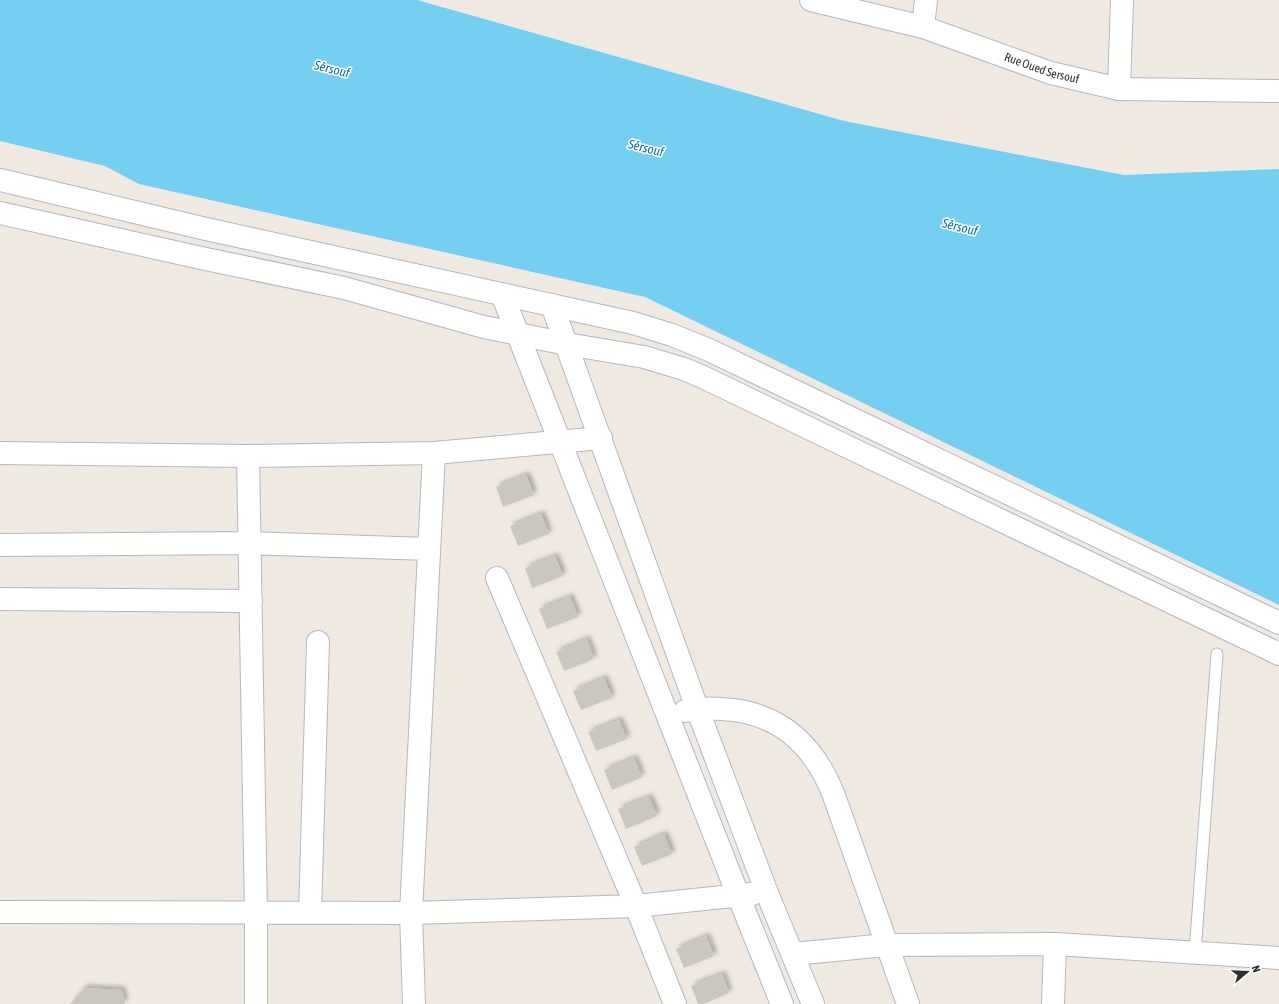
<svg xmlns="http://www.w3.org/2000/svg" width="1279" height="1004" viewBox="0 0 1279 1004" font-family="'Asap Condensed',sans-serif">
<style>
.water{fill:#75cff0}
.building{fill:#cbc7bf;filter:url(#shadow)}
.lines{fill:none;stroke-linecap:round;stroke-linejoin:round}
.service-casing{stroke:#b4b7c1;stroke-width:13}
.minor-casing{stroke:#b4b7c1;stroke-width:24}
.tertiary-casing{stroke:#b4b7c1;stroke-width:24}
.service{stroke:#fff;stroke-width:11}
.minor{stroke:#fff;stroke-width:22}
.tertiary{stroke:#fff;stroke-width:22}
.labels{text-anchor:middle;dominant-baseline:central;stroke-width:3;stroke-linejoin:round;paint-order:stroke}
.street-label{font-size:12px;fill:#2e2e2e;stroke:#fff}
.water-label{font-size:13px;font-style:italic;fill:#0d6fa3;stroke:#fff}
</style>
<defs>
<filter id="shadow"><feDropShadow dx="3.5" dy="-3.5" stdDeviation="2" flood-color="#0004"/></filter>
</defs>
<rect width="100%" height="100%" fill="#efe9e1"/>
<!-- water -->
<path class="water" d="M0 0H417L844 121 1124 175 1279 169V605L645 297 139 184 105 166 0 141Z"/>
<!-- building -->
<path class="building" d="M526 475 534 495 503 507 496 487Z
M541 514 549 534 518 546 510 526Z
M555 556 563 576 532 588 525 568Z
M570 597 578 617 547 629 539 609Z
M587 639 594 659 564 671 556 652Z
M604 678 612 698 581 710 573 691Z
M619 720 627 739 596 751 588 732Z
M634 758 642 777 612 790 604 770Z
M649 797 657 816 626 829 618 809Z
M664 834 672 854 642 866 634 847Z
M706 936 714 956 684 968 676 949Z
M722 974 729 993 703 1004H698L691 986Z
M84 988 122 990 125 1004H70Z"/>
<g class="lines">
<!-- service casing -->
<g class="service-casing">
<path id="service" d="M1195 953 1217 654"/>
</g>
<!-- minor casing -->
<g class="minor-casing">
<path id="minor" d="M923 27 926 0
M1119 89 1122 0
M502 294 738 895 782 1004
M552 305 697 708 767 893 813 1004
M0 453 248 456 434 453 601 438
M248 456 256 913V1004
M0 545 249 543 429 549
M497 578 636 906 675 1004
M0 599 251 601
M685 711C698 708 709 708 722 709 778 712 812 742 833 793L908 1004
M0 912 411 913 434 453
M310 913 318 642
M793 954 886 945 1055 944 1279 958
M414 1004 411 913 636 906 752 894
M1053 1004 1055 944"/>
</g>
<!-- tertiary casing -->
<g class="tertiary-casing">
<g id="tertiary">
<path id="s1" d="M811 0 923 27 1051 73 1119 89 1279 91"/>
<path d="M0 180 206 229 633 323 672 335 709 350 1279 623"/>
<path d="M0 213 201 258 344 288 484 327 567 344 644 357 684 369 703 377 821 434 1279 654"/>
</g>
</g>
<!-- service -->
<use href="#service" class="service"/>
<!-- minor -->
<use href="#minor" class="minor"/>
<!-- tertiary -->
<use href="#tertiary" class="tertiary"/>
</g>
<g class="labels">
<!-- street labels -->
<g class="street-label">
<text stroke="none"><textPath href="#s1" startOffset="241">Rue Oued Sersouf</textPath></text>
</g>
<!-- water labels -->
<g class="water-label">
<text transform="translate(332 69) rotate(14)">Sêrsouf</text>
<text transform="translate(646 148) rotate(14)">Sêrsouf</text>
<text transform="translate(960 227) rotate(14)">Sêrsouf</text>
</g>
</g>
<!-- north arrow -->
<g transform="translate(1247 972) rotate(71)" stroke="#ffffff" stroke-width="3" paint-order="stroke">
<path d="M0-3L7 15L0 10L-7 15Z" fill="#2e2e2e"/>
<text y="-6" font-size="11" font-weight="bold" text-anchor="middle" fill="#2e2e2e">N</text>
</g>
</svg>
